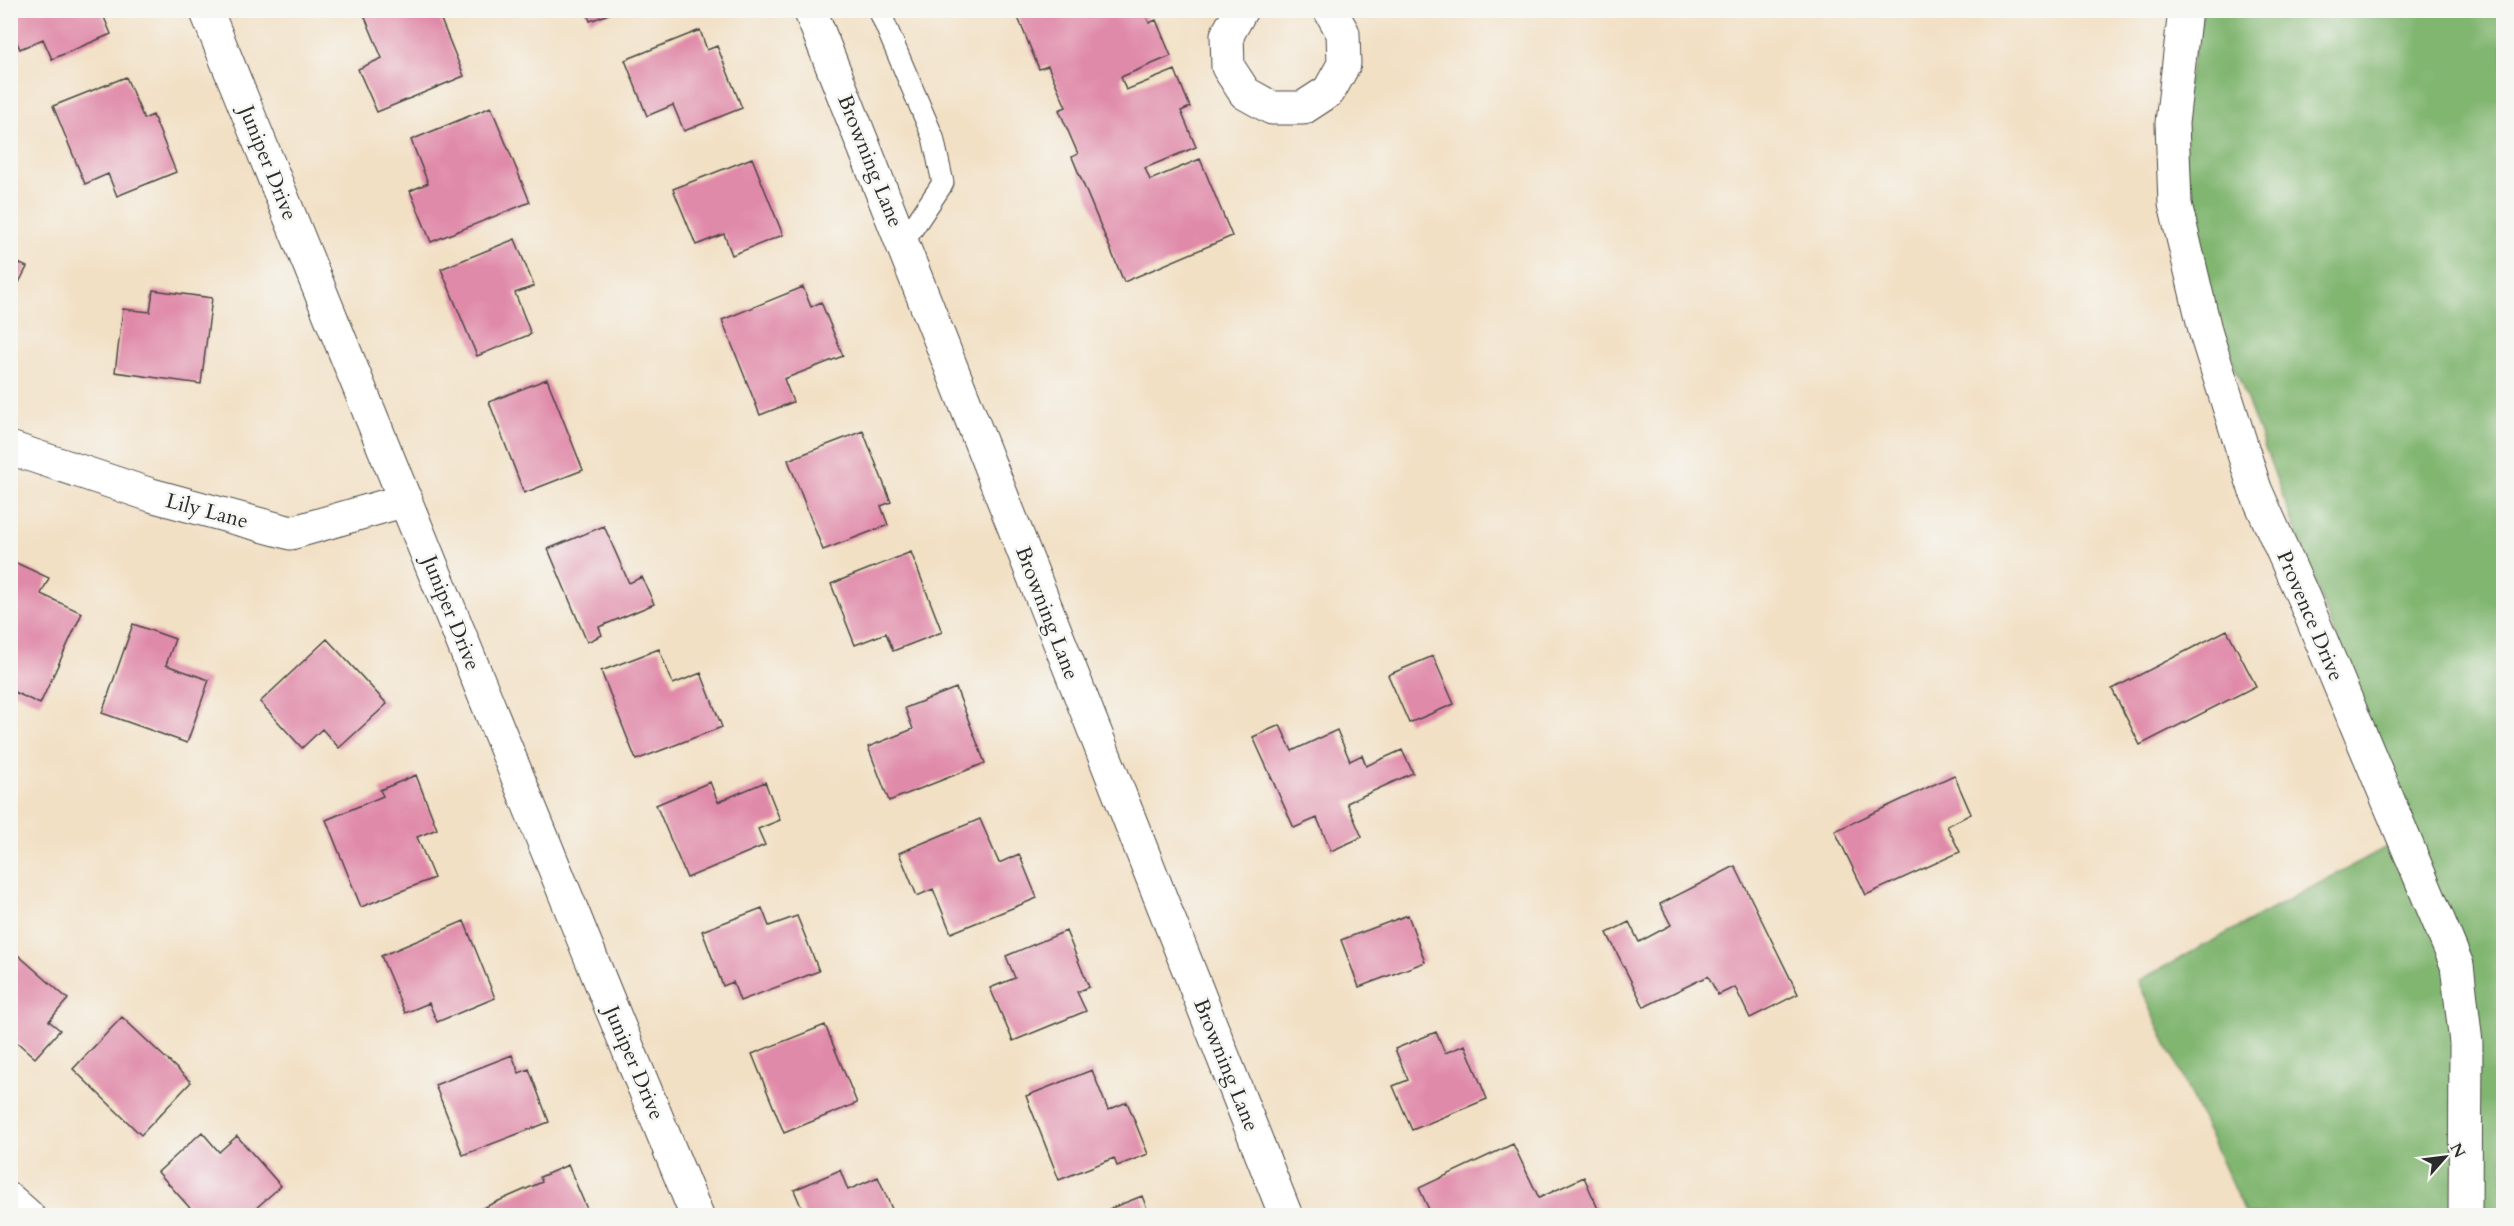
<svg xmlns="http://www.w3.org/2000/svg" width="2514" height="1226" viewBox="0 0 2514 1226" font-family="Cardo,serif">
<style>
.forest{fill:#81b671;stroke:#56704e;stroke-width:1.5}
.building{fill:#e08aa9}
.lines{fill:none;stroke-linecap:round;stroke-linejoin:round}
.service-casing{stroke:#494642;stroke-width:23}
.minor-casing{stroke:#494642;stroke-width:35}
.service{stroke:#fff;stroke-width:21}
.minor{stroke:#fff;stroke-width:33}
.labels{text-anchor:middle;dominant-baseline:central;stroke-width:5;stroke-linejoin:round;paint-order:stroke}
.street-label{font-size:21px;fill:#2b2b2b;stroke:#f6f6f2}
</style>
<rect width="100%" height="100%" fill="#f6f6f2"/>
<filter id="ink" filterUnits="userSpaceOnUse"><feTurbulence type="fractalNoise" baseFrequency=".0167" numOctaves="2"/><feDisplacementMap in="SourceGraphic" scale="12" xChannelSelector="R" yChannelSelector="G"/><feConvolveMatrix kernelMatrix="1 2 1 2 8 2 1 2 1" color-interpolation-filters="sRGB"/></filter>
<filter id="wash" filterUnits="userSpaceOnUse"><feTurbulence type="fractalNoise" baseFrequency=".008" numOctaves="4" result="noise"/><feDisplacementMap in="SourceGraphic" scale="24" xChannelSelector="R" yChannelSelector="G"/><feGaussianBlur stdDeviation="1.35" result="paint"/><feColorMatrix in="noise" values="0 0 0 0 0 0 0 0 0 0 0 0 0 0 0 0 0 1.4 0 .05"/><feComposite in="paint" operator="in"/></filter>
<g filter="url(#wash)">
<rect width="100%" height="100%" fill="#f2e0c5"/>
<!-- forest -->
<path class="forest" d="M2203 11H2503V1215H2246L2138 981 2409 835 2166 182Z"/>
<g id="blocks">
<!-- building -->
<path class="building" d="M10 10H101L111 34 52 59 43 39 20 49 10 27Z
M362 10H437L464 76 377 112 358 69 382 58Z
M586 10H617V11L590 21Z
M1015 10H1144L1149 23 1156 20 1171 56 1121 77 1126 90 1175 70 1190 107 1181 111 1196 147 1145 168 1150 180 1200 159 1232 236 1124 282 1072 157 1078 154 1059 110 1066 107 1048 66 1039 69Z
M700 30 707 50 717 46 742 108 684 131 673 105 647 116 625 60Z
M126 77 144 119 153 115 176 172 117 196 108 174 85 184 53 106Z
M491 107 530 202 431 242 410 191 428 183 411 140Z
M752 158 783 235 732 255 724 234 696 245 673 189Z
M515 239 534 286 515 293 531 334 477 356 441 269Z
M10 259 27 267 10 300Z
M803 287 811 307 821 302 843 356 784 379 793 402 760 415 722 320Z
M153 290 212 298 201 384 115 372 123 309 150 312Z
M547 379 583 470 524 493 489 402Z
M863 431 891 502 881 506 888 525 823 550 788 460Z
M604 526 629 583 642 577 654 604 599 627 602 635 587 642 548 549Z
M911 552 942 632 893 651 886 633 855 645 831 584Z
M10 560 49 578 41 594 82 613 40 704 10 690Z
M133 624 175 639 166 665 209 680 187 743 102 713Z
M2227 630 2256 686 2140 745 2112 689Z
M327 639 387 704 339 748 322 729 302 748 260 702Z
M659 649 673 684 701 673 722 727 636 760 601 671Z
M1433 656 1454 704 1409 723 1388 675Z
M956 688 985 763 889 801 868 747 913 729 905 708Z
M1280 725 1292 751 1337 730 1350 761 1362 755 1366 766 1402 750 1413 773 1347 803 1362 837 1331 851 1317 818 1294 828 1253 737Z
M416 775 437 829 417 837 434 878 361 907 326 820 383 796 380 790Z
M1954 775 1971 814 1947 826 1960 852 1866 895 1835 831Z
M710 782 718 802 765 782 780 820 758 829 765 845 687 878 656 805Z
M980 819 999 863 1019 854 1037 898 951 933 933 889 917 896 899 853Z
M1735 866 1798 994 1750 1018 1735 987 1718 995 1708 976 1644 1007 1607 933 1629 922 1639 942 1671 925 1660 904Z
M762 908 769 926 797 916 819 971 740 1001 733 982 723 986 702 931Z
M1408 915 1425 962 1359 987 1341 940Z
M464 921 495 998 437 1022 429 1003 405 1013 381 956Z
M1066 931 1089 987 1077 992 1086 1011 1013 1041 990 988 1015 978 1006 956Z
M10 948 68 999 49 1021 60 1030 35 1058 10 1036Z
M122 1017 191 1082 141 1135 73 1069Z
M825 1025 857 1103 784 1133 752 1054Z
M1436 1032 1445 1053 1465 1045 1487 1099 1412 1130 1393 1086 1408 1080 1395 1049Z
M512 1055 519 1073 529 1069 549 1122 463 1155 435 1085Z
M1092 1070 1108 1110 1127 1102 1148 1154 1117 1166 1114 1158 1059 1180 1026 1096Z
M202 1132 219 1152 237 1136 281 1186 247 1216H197L158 1172Z
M1513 1144 1539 1198 1584 1177 1598 1209 1584 1216H1432L1419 1188Z
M568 1165 590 1216H480L478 1210 542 1182 540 1177Z
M840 1170 848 1190 878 1177 895 1216H805L794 1190Z
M1142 1196 1150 1216H1094V1215Z"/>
</g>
</g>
<g filter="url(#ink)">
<use href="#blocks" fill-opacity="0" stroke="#494642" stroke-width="1.5"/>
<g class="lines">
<!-- service casing -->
<g class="service-casing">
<path id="service" d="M879 10 933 137 943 183 903 243"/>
</g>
<!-- minor casing -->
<g class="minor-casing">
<path id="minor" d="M206 10C370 412 531 815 697 1216
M810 10 1286 1216
M1241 10 1227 35 1228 67 1245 93 1272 108H1303L1329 91 1344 64 1343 33 1330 10
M2185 10 2172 123 2175 204 2206 334 2255 489 2303 597 2457 965 2466 1043 2465 1216
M10 448 151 495 291 533 406 500
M10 1200 28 1216"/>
</g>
<!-- service -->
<use href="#service" class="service"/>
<!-- minor -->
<use href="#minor" class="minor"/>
</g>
</g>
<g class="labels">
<!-- street labels -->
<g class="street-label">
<text transform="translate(870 161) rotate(68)">Browning Lane</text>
<text transform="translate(268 163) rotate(68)">Juniper Drive</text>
<text transform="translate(207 511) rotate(15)">Lily Lane</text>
<text transform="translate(451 613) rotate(68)">Juniper Drive</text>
<text transform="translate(1047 613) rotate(69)">Browning Lane</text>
<text transform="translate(2310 616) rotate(67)">Provence Drive</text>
<text transform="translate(634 1063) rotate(67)">Juniper Drive</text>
<text transform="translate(1226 1065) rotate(68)">Browning Lane</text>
</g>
</g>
<!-- margin -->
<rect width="2514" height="1226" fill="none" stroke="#f6f6f2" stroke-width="36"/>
<!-- north arrow -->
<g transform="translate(2445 1157) rotate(62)" stroke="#f6f6f2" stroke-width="4.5" paint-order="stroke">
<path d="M0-4.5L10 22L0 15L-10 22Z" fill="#2b2b2b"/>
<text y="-9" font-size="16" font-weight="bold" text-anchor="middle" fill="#2b2b2b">N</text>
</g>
</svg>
